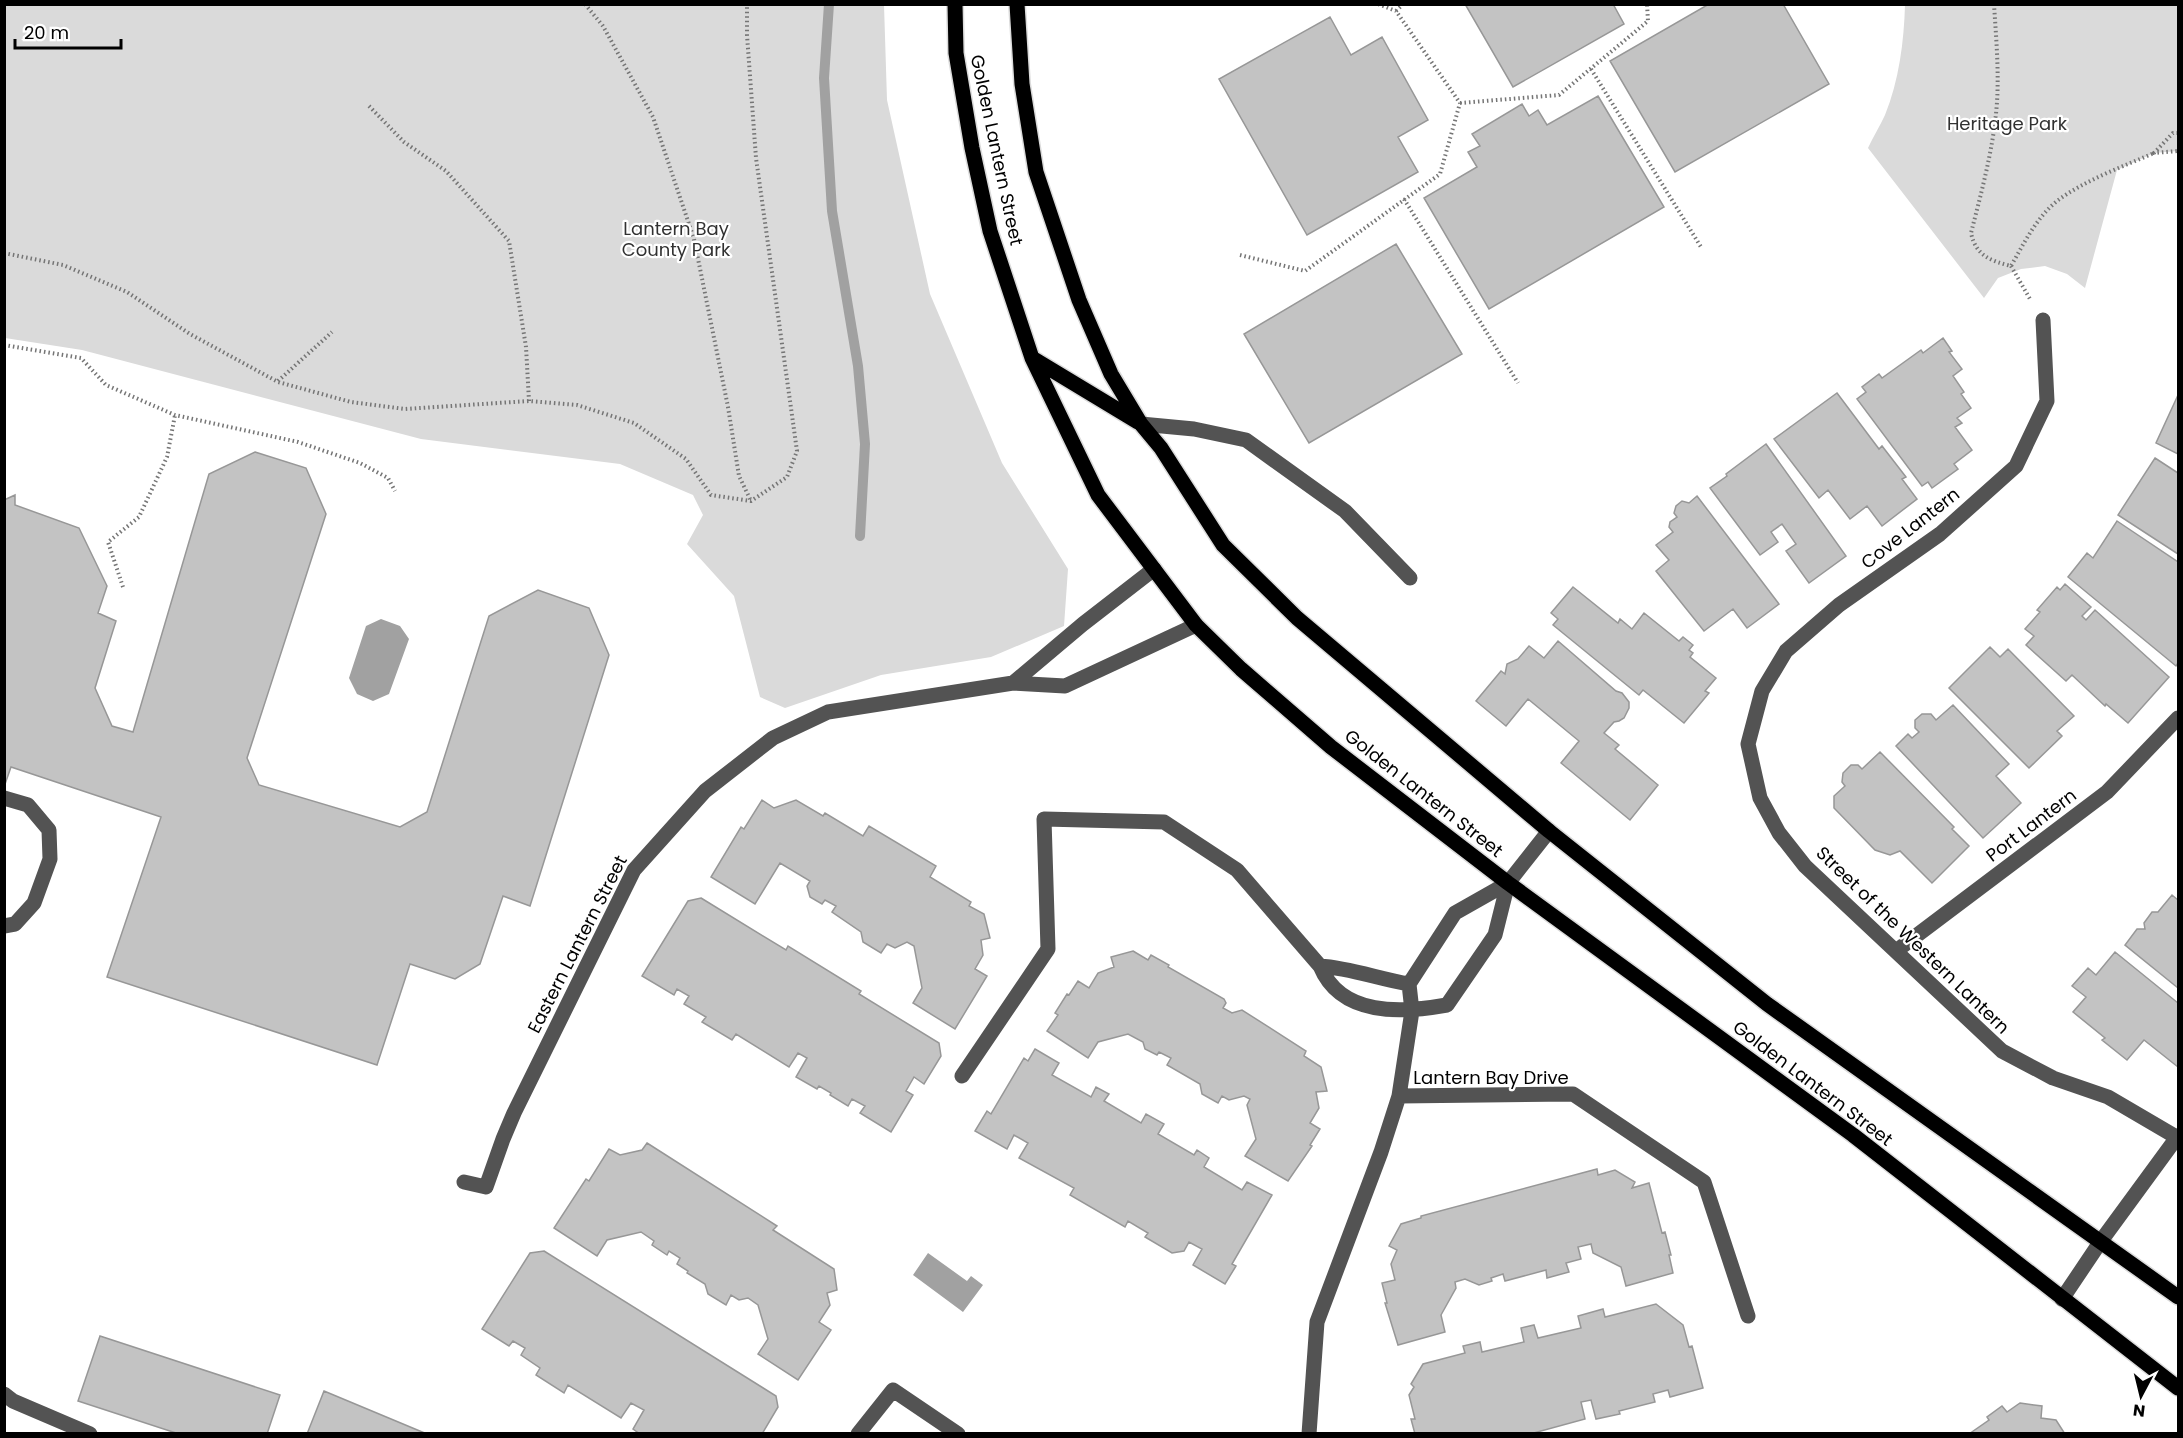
<svg xmlns="http://www.w3.org/2000/svg" width="2183" height="1438" viewBox="0 0 2183 1438" font-family="Poppins,sans-serif">
<style>
.green{fill:#dadada}
.water{fill:#a1a1a1}
.lines{fill:none;stroke-linecap:round;stroke-linejoin:round}
.stream{stroke:#a1a1a1;stroke-width:10}
.building{fill:#c3c3c3;stroke:#979797;stroke-width:1.5}
.major-casing{stroke:#dbdbdb;stroke-width:18}
.path{stroke:#757575;stroke-width:4;stroke-dasharray:1.5 3;stroke-linecap:butt}
.minor{stroke:#535353;stroke-width:15}
.major{stroke:#000;stroke-width:15}
.labels{text-anchor:middle;dominant-baseline:central;stroke-width:4.5;stroke-linejoin:round;paint-order:stroke}
.park-label{font-size:18px;fill:#313131;stroke:#fff}
.street-label{font-size:18px;fill:#000;stroke:#fff}
</style>
<rect width="100%" height="100%" fill="#fff"/>
<!-- green -->
<path class="green" d="M4 5H884L887 100 930 294 1002 463 1068 569 1064 626 991 657 881 675 785 708 760 697 734 596 687 544 703 515 693 495 620 464 421 439 82 350 5 338Z
M1905 5H2178V151L2154 153 2117 170 2085 288 2067 274 2045 266 2021 269 1998 278 1984 298 1868 148C1873 137 1880 126 1885 115 1899 81 1904 41 1905 5Z"/>
<!-- water -->
<path class="water" d="M381 619 400 626 409 639 389 694 373 701 357 694 349 678 366 626Z
M928 1253 967 1281 971 1276 983 1285 963 1312 913 1275Z"/>
<g class="lines">
<!-- stream -->
<path class="stream" d="M829 4 824 78 832 211 858 366 865 444 860 536"/>
</g>
<!-- building -->
<path class="building" d="M1465 4H1613L1624 24 1513 87Z
M1709 4H1783L1829 84 1675 172 1610 61Z
M1330 17 1351 55 1382 37 1428 120 1398 137 1418 172 1307 235 1219 79Z
M1598 96 1664 207 1489 309 1424 198 1477 167 1468 152 1480 146 1472 134 1522 104 1529 116 1538 110 1547 125Z
M1396 244 1462 354 1309 443 1244 334Z
M1943 338 1952 351 1949 352 1962 369 1953 376 1964 392 1961 394 1971 408 1957 418 1962 423 1955 427 1972 450 1954 464 1958 469 1932 488 1928 482 1922 486 1857 399 1866 392 1862 387 1879 374 1882 378 1921 350 1923 353Z
M1837 393 1879 449 1882 446 1906 477 1902 479 1917 499 1882 526 1867 506 1850 519 1828 490 1819 498 1774 439Z
M2178 395V454L2156 443Z
M1766 444 1846 556 1809 583 1786 551 1796 544 1782 524 1771 532 1778 542 1760 555 1710 488 1727 476 1726 474Z
M255 452 306 468 326 514 247 758 259 785 400 827 427 812 489 616 538 590 589 608 609 655 530 906 503 896 480 964 455 979 410 964 377 1065 107 977 161 817 11 767 4 787V500L15 495V505L79 528 107 586 98 613 116 621 95 688 112 726 133 732 209 474Z
M2155 458 2178 473V554L2118 515Z
M1697 496 1779 604 1747 628 1733 609 1704 631 1656 571 1669 560 1656 545 1673 532 1669 527 1670 522 1677 517 1674 513 1676 506 1682 501 1689 503Z
M2117 521 2178 562V663L2176 666 2068 577 2087 553 2093 558Z
M2065 584 2091 607 2082 616 2086 620 2095 610 2169 677 2128 723 2106 704 2105 706 2072 675 2066 681 2026 645 2034 636 2025 629 2040 612 2037 610 2057 587 2060 590Z
M1573 587 1618 623 1620 619 1632 629 1644 613 1679 641 1683 637 1693 645 1689 650 1693 653 1690 657 1716 678 1705 691 1709 693 1684 723 1643 690 1639 695 1553 625 1558 619 1551 613Z
M1558 641 1616 691 1622 693 1629 702V708L1624 718 1619 721 1614 722 1604 733 1619 745 1615 749 1658 785 1630 820 1561 763 1579 741 1528 699 1506 726 1476 701 1501 671 1505 674 1507 664 1518 659 1529 646 1544 658Z
M1990 647 2000 657 2008 649 2074 716 2057 731 2062 736 2029 768 1949 688Z
M1953 705 2009 764 1996 776 2021 803 1983 838 1896 746 1908 734 1912 738 1919 732 1915 728V720L1922 714H1931L1936 720Z
M1880 752 1954 827 1952 829 1969 846 1932 883 1900 851 1890 855 1875 850 1834 808V796L1845 786 1842 782 1843 773 1851 765H1858L1862 769Z
M762 800 774 808 796 800 823 816 825 813 863 836 869 826 936 866 930 877 971 902 969 906 984 914 990 938 981 940 983 955 975 969 987 976 955 1029 913 1003 922 988 914 946 907 942 895 948 887 944 881 953 863 942 861 932 832 912 836 906 825 900 822 904 810 897 807 886 810 881 780 863 755 904 711 877 741 827 744 829Z
M2172 895 2178 900V988L2125 945 2137 929H2145L2144 923 2152 912H2158Z
M701 898 786 950 788 946 861 991 859 994 939 1043 941 1056 924 1084 914 1077 906 1091 913 1095 891 1132 860 1113 865 1106 852 1099 848 1106 830 1095 831 1093 819 1086 817 1089 796 1077 807 1058 798 1053 789 1067 736 1034 732 1040 702 1022 706 1017 684 1004 689 996 677 989 674 995 642 976 688 901Z
M1133 951 1148 960 1151 955 1169 965 1168 967 1224 999 1226 1003 1223 1008 1232 1013 1242 1010 1306 1051 1304 1056 1321 1067 1327 1091 1316 1092 1319 1108 1310 1123 1320 1129 1310 1145 1312 1146 1288 1181 1245 1156 1256 1139 1247 1105 1250 1099 1244 1096 1229 1100 1222 1096 1218 1103 1202 1094 1200 1084 1167 1065 1171 1058 1159 1052 1157 1055 1145 1049 1143 1042 1128 1034 1098 1042 1088 1058 1047 1031 1058 1015 1055 1013 1067 994 1069 995 1078 981 1089 988 1098 973 1114 967 1111 957Z
M2115 952 2178 1003V1067L2144 1040 2127 1060 2102 1040 2105 1038 2073 1012 2086 997 2072 986 2088 968 2096 975Z
M1035 1049 1059 1063 1052 1075 1091 1097 1096 1087 1109 1094 1104 1101 1141 1123 1146 1114 1164 1124 1158 1134 1194 1155 1197 1150 1209 1158 1204 1167 1242 1190 1247 1182 1272 1195 1232 1264 1236 1266 1225 1284 1193 1265 1202 1249 1189 1242 1184 1251 1172 1253 1145 1237 1148 1233 1128 1221 1125 1227 1070 1195 1074 1188 1019 1158 1028 1143 1014 1135 1007 1149 975 1131 987 1111 991 1114 1024 1058 1028 1061Z
M647 1143 777 1226 773 1230 834 1269 837 1290 827 1293 830 1305 819 1322 831 1330 798 1380 758 1354 768 1339 758 1305 748 1298 739 1300 731 1295 726 1305 708 1294 705 1284 687 1273 688 1271 677 1264 680 1258 669 1251 667 1255 652 1245 654 1241 641 1232 607 1240 597 1256 554 1228 586 1179 589 1181 609 1149 620 1155 642 1150Z
M1597 1169 1598 1175 1615 1170 1635 1182 1632 1188 1649 1183 1662 1233 1665 1232 1671 1255H1669L1673 1273 1626 1286 1621 1267 1593 1253 1591 1244 1578 1247 1581 1259 1566 1263 1569 1272 1547 1278 1546 1270 1505 1281 1503 1274 1491 1278 1492 1281 1479 1285 1465 1279 1455 1282 1456 1288 1441 1315 1445 1332 1398 1345 1385 1303H1387L1382 1283 1395 1280 1391 1264 1397 1250 1389 1246 1401 1224 1421 1218V1216Z
M544 1251 776 1396 778 1407 762 1434H640L633 1429 644 1410 631 1403 621 1418 568 1385 564 1393 536 1375 540 1368 521 1355 525 1348 513 1341 509 1346 482 1329 530 1253Z
M1656 1304 1683 1325 1689 1347 1692 1346 1703 1388 1670 1397 1668 1390 1653 1394 1655 1402 1619 1411 1620 1414 1596 1419 1591 1400 1581 1402 1585 1419 1530 1434H1415L1411 1419H1415L1409 1395 1414 1387 1411 1384 1423 1364 1465 1353 1463 1346 1480 1342 1482 1352 1524 1342 1521 1328 1534 1325 1538 1338 1581 1328 1578 1316 1603 1309 1605 1317Z
M100 1336 280 1395 267 1434H179L78 1401Z
M324 1391 427 1434H307Z
M2020 1403 2042 1406 2041 1418 2056 1420 2065 1434H1969L1989 1420 1987 1417 2002 1406 2007 1412Z"/>
<g class="lines">
<!-- major casing -->
<g class="major-casing">
<path id="major" d="M955 4 956 53 972 148 990 231 1032 358 1098 495 1196 625 1241 669 1331 747 1508 883 1853 1135 2178 1388
M1017 4 1022 84 1036 172 1079 300 1111 374 1141 424 1161 448 1223 545 1297 618 1549 831 1767 1004 2178 1297
M1032 358 1138 422"/>
</g>
<!-- path -->
<path class="path" d="M585 4 603 26 653 117 694 239 728 407 739 476 751 501
M1994 4C1996 36 1999 70 1997 102 1994 146 1982 190 1971 233 1976 256 1991 261 2011 266 2024 243 2037 217 2057 201 2083 181 2124 166 2154 153
M1396 11 1403 4
M1591 69 1701 247
M1460 103 1559 95 1648 21 1647 4
M369 106 404 142 446 171 509 241 526 347 529 401
M2178 133H2173L2154 153 2178 151
M1404 199 1518 383
M4 253 63 265 127 292 190 334 278 382 351 402 405 409 529 401 577 405 634 423 686 459 711 495 751 501 787 477 797 451 756 158 747 35V4
M1240 255 1305 271 1440 174 1460 103 1396 11 1378 4
M2011 266 2030 299
M4 345 81 358 106 385 175 415 298 442 360 463 388 478 395 491
M278 381 332 332
M123 587 108 542 139 517 167 457 175 415"/>
<!-- minor -->
<path class="minor" d="M2043 320 2047 401 2016 466 1940 534 1839 605 1786 651 1762 691 1748 744 1760 798 1779 833 1805 866 2002 1051 2053 1078 2108 1097 2178 1138
M1141 424 1194 429 1246 440 1345 511 1410 578
M1013 683 1083 624 1154 569
M4 798 28 805 49 830 50 859 34 903 15 924 4 926
M1896 951 2107 792 2178 718
M1320 966C1350 968 1379 979 1409 984
M962 1076 1048 949 1044 819 1164 822 1237 870 1320 966C1341 1017 1402 1013 1447 1005L1495 935 1508 883 1549 831
M1399 1096 1573 1094 1704 1182 1748 1316
M464 1182 486 1187 503 1139 514 1113 634 870 705 791 773 738 828 712 1013 683 1065 686 1196 625
M2062 1299 2101 1241 2178 1136
M4 1394 13 1401 90 1434
M858 1434 893 1390 958 1434
M1309 1434 1317 1322 1381 1152 1399 1096 1412 1011 1409 984 1455 913 1508 883"/>
<!-- major -->
<use href="#major" class="major"/>
</g>
<g class="labels">
<!-- park labels -->
<g class="park-label">
<text x="2007" y="123">Heritage Park</text>
<text x="676" y="228">Lantern Bay<tspan x="676" dy="21">County Park</tspan></text>
</g>
<!-- street labels -->
<g class="street-label">
<text transform="translate(997 150) rotate(78)">Golden Lantern Street</text>
<text transform="translate(1910 528) rotate(-38)">Cove Lantern</text>
<text transform="translate(1424 793) rotate(38)">Golden Lantern Street</text>
<text transform="translate(2031 825) rotate(-37)">Port Lantern</text>
<text transform="translate(1913 940) rotate(44)">Street of the Western Lantern</text>
<text transform="translate(577 944) rotate(-63)">Eastern Lantern Street</text>
<text x="1491" y="1077">Lantern Bay Drive</text>
<text transform="translate(1813 1083) rotate(37)">Golden Lantern Street</text>
</g>
</g>
<!-- border -->
<rect width="2183" height="1438" fill="none" stroke="#000000" stroke-width="12"/>
<!-- north arrow -->
<g transform="translate(2141 1396) rotate(187)" stroke="#ffffff" stroke-width="4.5" paint-order="stroke">
<path d="M0-4.5L10 22L0 15L-10 22Z" fill="#000000"/>
<text y="-9" font-size="16" font-weight="bold" text-anchor="middle" fill="#000000">N</text>
</g>
<!-- scale -->
<path d="M15 39v9h106v-9" fill="none" stroke="#000000" stroke-width="3"/>
<text x="24" y="39" font-size="18" fill="#000000" stroke="#ffffff" stroke-width="4.5" paint-order="stroke">20 m</text>
</svg>
